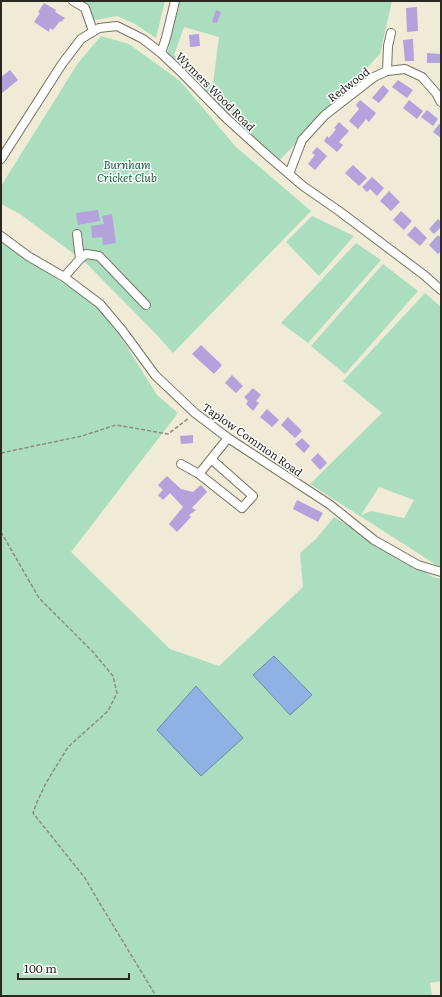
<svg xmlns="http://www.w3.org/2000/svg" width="442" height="997" viewBox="0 0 442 997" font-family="Literata,serif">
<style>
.green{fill:#aadebf;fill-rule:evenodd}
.water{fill:#8eb2e4;stroke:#7089aa}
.building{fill:#b3a2db}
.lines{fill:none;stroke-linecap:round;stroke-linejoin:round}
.minor-casing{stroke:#777361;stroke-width:10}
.path{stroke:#8f8c7e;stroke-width:1.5;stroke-dasharray:4 2;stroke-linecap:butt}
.minor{stroke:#fff;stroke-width:8}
.labels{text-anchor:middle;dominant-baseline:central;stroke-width:3;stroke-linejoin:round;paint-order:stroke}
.street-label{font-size:11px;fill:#2a2921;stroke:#fff}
.park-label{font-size:11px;font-style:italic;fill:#105b39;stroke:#fff}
</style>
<rect width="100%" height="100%" fill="#efebd6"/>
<!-- green -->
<path class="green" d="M81 1H165L156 38 135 24 117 16 89 21Z
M178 1H392L380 54 279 161 229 115 167 55ZM184 27 219 37 213 84 191 70 174 55Z
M101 36 129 44 180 81 236 147 311 211 173 353 156 334 86 263 20 214 1 204V186L78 63Z
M312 216 354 236 319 276 286 242Z
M1 242 104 310 157 395 178 413 71 552 170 649 219 666 303 587 300 553 316 539 334 517 433 577 441 579V981L430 983 432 996H1Z
M356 243 381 260 308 343 281 323Z
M383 264 418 291 345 374 311 346Z
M425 293 441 307V568L310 484 382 413 343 381ZM379 487 414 500 404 518 371 511 361 515Z"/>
<!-- water -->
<path class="water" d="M274 656 312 695 290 715 253 675Z
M196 686 243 738 201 776 157 730Z"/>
<!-- building -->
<path class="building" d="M44 3 56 10 55 12 65 18 61 22 60 21 53 30 50 28 49 32 34 22 40 13 38 12Z
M417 7 418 31 407 32 406 8Z
M216 10 221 12 217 23 212 22Z
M199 34 200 46 190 47 189 35Z
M413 39 414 61H405L403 40Z
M427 53 441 54V63H427Z
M10 70 18 80 1 94V77Z
M398 80 413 90 407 98 392 87Z
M383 85 389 91 379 103 372 98Z
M360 100 376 113 369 122 366 119 358 129 349 121 359 109 356 105Z
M409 100 423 111 417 119 403 108Z
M427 110 438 119 433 126 421 117Z
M339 122 349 131 339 142 343 145 337 152 324 141 327 136 329 138 336 129 334 128Z
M439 124 441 125V138L433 132Z
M317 147 327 156 315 170 308 164 315 155 312 153Z
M353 165 367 178 359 186 345 173Z
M372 177 384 188 377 196 370 189 367 192 362 187Z
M389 191 400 202 391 211 380 201Z
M98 210 100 221 78 225 76 213Z
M401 211 412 221 404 230 393 220Z
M112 214 116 243 103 245 102 237 92 238 91 226 104 224 102 216Z
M438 219 441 222V227L434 234 429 229Z
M415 226 427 238 420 246 407 235Z
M438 235 441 238V251L438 254 429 245Z
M201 345 222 365 214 374 192 354Z
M232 375 243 386 236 393 225 383Z
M253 388 261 395 256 401 259 403 253 411 246 404 248 401 244 397Z
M267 409 279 420 272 427 260 417Z
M288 417 302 431 295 438 281 425Z
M193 435V443L181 444 180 436Z
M302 438 310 446 304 453 295 444Z
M318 453 327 463 320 470 311 460Z
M167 476 181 489 193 492 201 485 207 492 192 508 196 510 189 515 191 517 177 532 169 524 183 507 170 493 163 500 158 495 163 490 158 485Z
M297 500 323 513 318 522 293 509Z"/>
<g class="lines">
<!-- minor casing -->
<g class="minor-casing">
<path id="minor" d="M73 1 85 8 93 31
M161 53 166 38 175 1
M387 71 388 46 391 33
M1 159 62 64 81 39 99 28 117 26 143 39 161 53 180 71 226 118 268 156 303 186 339 211 424 275 441 290
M289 174 302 140 325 115 374 77 387 71 405 69 422 77 436 93 441 102
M1 236 28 256 64 277 100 304 122 330 155 375 195 413 228 438 329 504 374 540 418 565 441 572
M80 259 86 254 99 256 146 305
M64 277 80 259 77 234
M181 464 199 474 242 508 253 496 211 459
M199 474 228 438"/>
</g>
<!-- path -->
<path class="path" d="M1 453 82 436 116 425 168 434 189 418
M1 532 39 598 93 652 113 676 117 693 108 711 68 747 46 783 37 802 33 813 85 878 99 902 156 996"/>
<!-- minor -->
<use href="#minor" class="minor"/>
</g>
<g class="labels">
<!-- street labels -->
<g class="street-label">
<text transform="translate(348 84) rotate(-37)">Redwood</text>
<text transform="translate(216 91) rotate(45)">Wymers Wood Road</text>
<text transform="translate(253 439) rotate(35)">Taplow Common Road</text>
</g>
<!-- park labels -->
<g class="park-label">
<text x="127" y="164">Burnham<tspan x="127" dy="13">Cricket Club</tspan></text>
</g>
</g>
<!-- border -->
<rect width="442" height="997" fill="none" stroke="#2a2921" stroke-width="4"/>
<!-- scale -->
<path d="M18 973v6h111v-6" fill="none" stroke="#2a2921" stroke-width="2"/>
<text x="24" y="973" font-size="12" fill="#2a2921" stroke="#ffffff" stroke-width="3" paint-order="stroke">100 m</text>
</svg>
